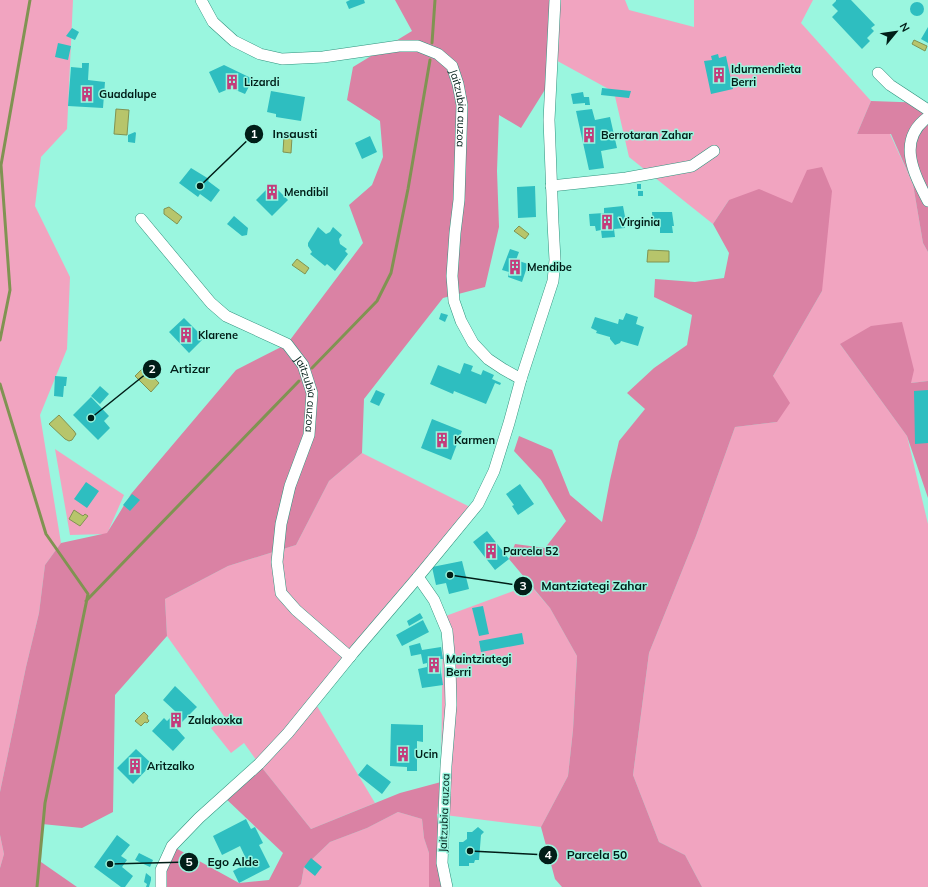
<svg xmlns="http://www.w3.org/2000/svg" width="928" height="887" viewBox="0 0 928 887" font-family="Mulish,sans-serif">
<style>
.green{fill:#f1a4c0}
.forest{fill:#da82a4}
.water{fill:#b7c56b;stroke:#809352}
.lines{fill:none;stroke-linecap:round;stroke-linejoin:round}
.stream{stroke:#809352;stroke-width:3}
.building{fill:#2ebec0}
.minor-casing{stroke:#31927e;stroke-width:12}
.minor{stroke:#fff;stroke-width:11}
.labels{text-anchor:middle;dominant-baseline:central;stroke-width:3;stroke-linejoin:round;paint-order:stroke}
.poi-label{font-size:11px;font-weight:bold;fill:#011e18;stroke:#9af6df;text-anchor:start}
.street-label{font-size:11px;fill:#011e18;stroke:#9af6df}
.leader{fill:none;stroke:#011e18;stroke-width:1.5}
.callout-dot{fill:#011e18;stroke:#9af6df;stroke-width:1.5}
.mark-label{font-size:12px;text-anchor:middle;font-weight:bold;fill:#fff}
.callout-label{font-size:12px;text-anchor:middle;font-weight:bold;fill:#011e18;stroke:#9af6df;stroke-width:3;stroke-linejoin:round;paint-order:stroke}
</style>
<rect width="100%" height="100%" fill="#9af6df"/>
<!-- green -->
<path class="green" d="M0 0H73L67 129 41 157 35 206 70 277 67 349 40 415 61 543 45 565 39 613 26 667 0 792Z
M555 0H625L629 10 694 27V0H813L801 23 871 101 857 134H890L913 184 923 243 928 252V381L911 383 840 344 907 436 928 524V887H702L685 855 659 842 633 775 649 653 696 536 735 427 777 422 773 376 822 291 792 203 729 200 713 224 629 157 614 92 552 58Z
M55 449 124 495 107 534 70 535Z
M362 453 474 509 314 701 375 803 311 829 259 764 244 743 231 753 211 728 224 719 231 726 167 636 165 599 228 566 296 545 329 481Z
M530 585 550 608 577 656 573 730 568 776 541 827 437 814 441 782 443 617Z
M398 812 422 819 424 838 429 853V887H298L301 884 304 867 330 842 367 828Z
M0 835 4 854 0 868Z"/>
<!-- forest -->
<path class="forest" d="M395 0H555L551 80 521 128 499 115 497 171 499 227 485 287 443 298 364 399 362 453 329 481 296 545 228 566 165 599 167 636 115 695 113 812 82 828 42 824 41 862 77 887H0V868L4 854 0 835V792L26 667 39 613 45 565 61 543 107 533 131 494 236 370 287 344 363 243 349 205 372 185 383 157 380 121 347 100 353 67 412 31Z
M871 101 928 103V252L923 243 913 184 891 134H857Z
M822 167 832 191 822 291 773 376 790 403 777 422 735 427 696 536 649 653 633 775 659 842 685 855 702 887H562L555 879 541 827 568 776 573 730 577 656 550 608 509 559 515 544 545 548 566 521 541 480 514 451 519 436 552 450 570 495 602 522 610 480 619 441 645 409 627 393 654 368 687 345 692 315 654 297 655 279 695 282 724 278 729 253 713 224 729 200 759 189 792 203 807 170Z
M902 322 914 370 911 383 928 381V498L907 436 840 344 871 326Z
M259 764 311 829 400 793 441 782 437 814 442 863 447 887H429V853L424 838 422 819 398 812 367 828 330 842 304 867 301 884 298 887H161L172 846 239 883 269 880 283 853 223 796Z"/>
<!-- water -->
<path class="water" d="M914 40 927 46 925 51 912 44Z
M116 109 129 110 127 135 114 134Z
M284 136 292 137 291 153 283 152Z
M169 207 182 217 177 224 164 214V209Z
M519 226 529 234 525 239 514 231Z
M648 250 669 251V262H647Z
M297 259 309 268 305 274 292 265Z
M144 367 159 383 151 392 135 376Z
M59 415 74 431 76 434 72 440 69 441 65 439 49 424Z
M74 510 83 516 85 514 88 516 80 526 69 519Z
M144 712 148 716 147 718 149 721 147 723 145 722 141 726 135 721Z"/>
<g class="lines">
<!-- stream -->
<path class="stream" d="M432 43 435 0
M0 340 10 290 1 165 30 0
M312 368 377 301 391 273 408 189 430 60
M0 384 46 534 88 594 45 803 37 887
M86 601 299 381"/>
</g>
<!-- building -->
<path class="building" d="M350 0H364L365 3 349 9 346 2Z
M836 0H851L875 25 871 28 874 31 867 38 870 41 862 49 832 17 838 11 832 5 836 1Z
M910 9a7 7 0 1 1 14 0a7 7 0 1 1-14 0Z
M928 27V43L921 39Z
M72 28 79 32 75 40 66 36Z
M58 43 71 46 68 60 55 57Z
M718 54 719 58 726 56 733 89 711 94 704 61 712 60 711 56Z
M82 63H89L88 80 105 82 103 108 68 106 71 67 82 68Z
M224 65 253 79 245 94 231 88 219 93 209 72Z
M602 88 631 91 629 98 601 95Z
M271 91 305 97 301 121 276 117V114L267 112Z
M583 92 584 97H589L590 105H585V103L573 104 571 94Z
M592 109 595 120 610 117 617 148 601 151 604 168 589 170 576 111Z
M135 132 136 133 135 143 128 142V135Z
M370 136 377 152 362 159 355 143Z
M191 168 209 179 208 181 220 190 211 202 200 194 198 197 179 183Z
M272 184 288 200 272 216 256 200Z
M637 184H641V189H637Z
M535 186 536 217 518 218 517 187Z
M638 191H643V196H638Z
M623 206 626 222H624L625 228 614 229 615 237 602 238 601 230 596 231 595 226H590L589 214 604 213V208Z
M652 212H672L674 226H672L673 233H660V224L653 225Z
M234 216 248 228 247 235 242 236 227 224Z
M318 227 326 234 330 232 333 227 342 235 339 239 340 244 347 249 345 251 348 254 335 271 327 264 325 266 310 254 312 252 308 246V243Z
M510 249 519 252 516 260 528 264 522 282 508 277 509 272 502 270Z
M441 313 448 315 445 322 439 319Z
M626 313 638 317 636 324 644 327 638 346 621 341 620 343 615 345 610 339V337L596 333 597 331 591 328 595 317 618 324 619 319 623 320Z
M184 318 204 338 189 353 169 332Z
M464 363 473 366 471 371 481 375 483 370 494 375 492 379 501 383 500 385 495 383 486 404 454 391 453 394 430 384 438 365 460 374Z
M55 376 67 377 66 386H64L63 397 54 396Z
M100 386 109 394 100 404 91 396Z
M376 390 385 394 379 406 370 402Z
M928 390V443L915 444 914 391Z
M91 397 109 416 104 421 110 428 98 440 73 415Z
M432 419 462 431 451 460 421 448Z
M86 482 99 491 87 508 74 499Z
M520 484 534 504 518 515 512 506 514 505 506 494Z
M132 494 140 500 130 511 123 505Z
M487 531 509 559 495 570 473 542Z
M462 561 469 589 449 594 446 583 436 585 432 567Z
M483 606 489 634 479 636 472 608Z
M420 613 423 618 409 626 407 621Z
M423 620 429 632 402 646 396 635Z
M522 633 524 644 481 652 479 641Z
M420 643 422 650 441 647 443 659H439L443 685 422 688 418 669 427 667V663L423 664 421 654 411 656 409 646Z
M175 686 197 707 176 728 185 738 173 751 152 731 164 718 167 721 176 712 163 700Z
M391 724 423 725V742L417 741V771H407V767L390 766Z
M136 749 152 764 133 784 117 768Z
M367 764 391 782 382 794 358 775Z
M246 819 251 829 255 827 263 843 259 845 270 867 239 883 233 871 248 863 240 846 222 855 213 836Z
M478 827 484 832 481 835 479 860H475L474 863H469V866H459V842H463L467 839V832H472Z
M117 835 130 845 121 856 127 860 122 867 133 876 125 887H121L94 867Z
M139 853 153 860 150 867 135 860Z
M311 858 322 867 315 876 304 867Z
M146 873 151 877V880L149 887H146L147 884 144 882Z"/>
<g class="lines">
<!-- minor casing -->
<g class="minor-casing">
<g id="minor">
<path id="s1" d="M201 0 213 22 234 41 260 54 282 59 323 57 399 46H418L438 54 452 66 458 84 462 105 459 200 455 233 452 276 454 301 461 321 473 343 488 359 503 369 521 379 553 281 555 260 553 223 549 120 555 0"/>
<path d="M878 73 890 85 928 110"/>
<path d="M928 117C896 140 914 174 928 201"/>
<path d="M551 186 626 178 692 166 714 151"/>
<path id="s2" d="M141 219 211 303 226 316 287 344 303 365 312 393 309 435 290 486 281 524 277 562 281 593 296 610 350 657"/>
<path d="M418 577 434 600 447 631 450 665 451 705 446 766 442 863 447 887"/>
<path d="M161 887V870L172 846 199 818 259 764 288 733 353 653 418 577 478 504 494 471 509 423 521 379"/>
</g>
</g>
<!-- minor -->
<use href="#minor" class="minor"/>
</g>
<!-- icons -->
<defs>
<g id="building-bare" transform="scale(1.2)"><path d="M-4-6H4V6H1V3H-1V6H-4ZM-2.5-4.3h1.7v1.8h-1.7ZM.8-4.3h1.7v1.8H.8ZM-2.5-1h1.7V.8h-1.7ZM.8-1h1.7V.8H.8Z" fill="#c33c7b" stroke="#9af6df" stroke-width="2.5" paint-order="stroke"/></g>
</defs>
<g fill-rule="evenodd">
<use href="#building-bare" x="719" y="75"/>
<use href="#building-bare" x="232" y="82"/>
<use href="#building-bare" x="87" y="94"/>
<use href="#building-bare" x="589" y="135"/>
<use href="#building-bare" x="272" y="192"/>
<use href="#building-bare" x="607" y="222"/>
<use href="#building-bare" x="515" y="267"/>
<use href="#building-bare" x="186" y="335"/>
<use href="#building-bare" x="442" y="440"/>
<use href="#building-bare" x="491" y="551"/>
<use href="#building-bare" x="434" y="665"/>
<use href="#building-bare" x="176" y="720"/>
<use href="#building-bare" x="403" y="754"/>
<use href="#building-bare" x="135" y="766"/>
</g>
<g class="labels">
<!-- poi labels -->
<g class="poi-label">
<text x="731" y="69">Idurmendieta<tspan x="731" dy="13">Berri</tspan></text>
<text x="244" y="82">Lizardi</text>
<text x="99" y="94">Guadalupe</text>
<text x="601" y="135">Berrotaran Zahar</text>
<text x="284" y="192">Mendibil</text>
<text x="619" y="222">Virginia</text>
<text x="527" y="267">Mendibe</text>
<text x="198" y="335">Klarene</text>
<text x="454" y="440">Karmen</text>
<text x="503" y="551">Parcela 52</text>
<text x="446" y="659">Maintziategi<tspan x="446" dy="13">Berri</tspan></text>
<text x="188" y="720">Zalakoxka</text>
<text x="415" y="754">Ucin</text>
<text x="147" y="766">Aritzalko</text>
</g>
<!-- street labels -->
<g class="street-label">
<text stroke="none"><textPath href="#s1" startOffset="325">Jaitzubia auzoa</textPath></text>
<text stroke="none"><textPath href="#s2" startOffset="252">Jaitzubia auzoa</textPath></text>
<text transform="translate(444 813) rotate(-88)">Jaitzubia auzoa</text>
</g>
</g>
<!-- callouts -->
<path class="leader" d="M200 186L254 134M91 418L152 369M450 575L523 586M470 851L548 855M110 864L189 862"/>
<g class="callout-dot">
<circle cx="200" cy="186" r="4"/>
<circle cx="91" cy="418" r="4"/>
<circle cx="450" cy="575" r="4"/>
<circle cx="470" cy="851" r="4"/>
<circle cx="110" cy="864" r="4"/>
<circle cx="254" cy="134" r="10"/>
<circle cx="152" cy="369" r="10"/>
<circle cx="523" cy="586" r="10"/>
<circle cx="548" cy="855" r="10"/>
<circle cx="189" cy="862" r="10"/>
</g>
<g class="mark-label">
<text x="254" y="138">1</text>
<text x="152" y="373">2</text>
<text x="523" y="590">3</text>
<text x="548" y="859">4</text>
<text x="189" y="866">5</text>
</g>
<g class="callout-label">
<text x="295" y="138">Insausti</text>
<text x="190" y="373">Artizar</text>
<text x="594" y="590">Mantziategi Zahar</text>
<text x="597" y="859">Parcela 50</text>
<text x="233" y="866">Ego Alde</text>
</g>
<!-- north arrow -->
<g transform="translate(896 32) rotate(61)" stroke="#9af6df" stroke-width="3" paint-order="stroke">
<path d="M0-3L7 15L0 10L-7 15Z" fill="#011e18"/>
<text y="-6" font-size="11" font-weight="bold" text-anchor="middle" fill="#011e18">N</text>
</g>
</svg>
